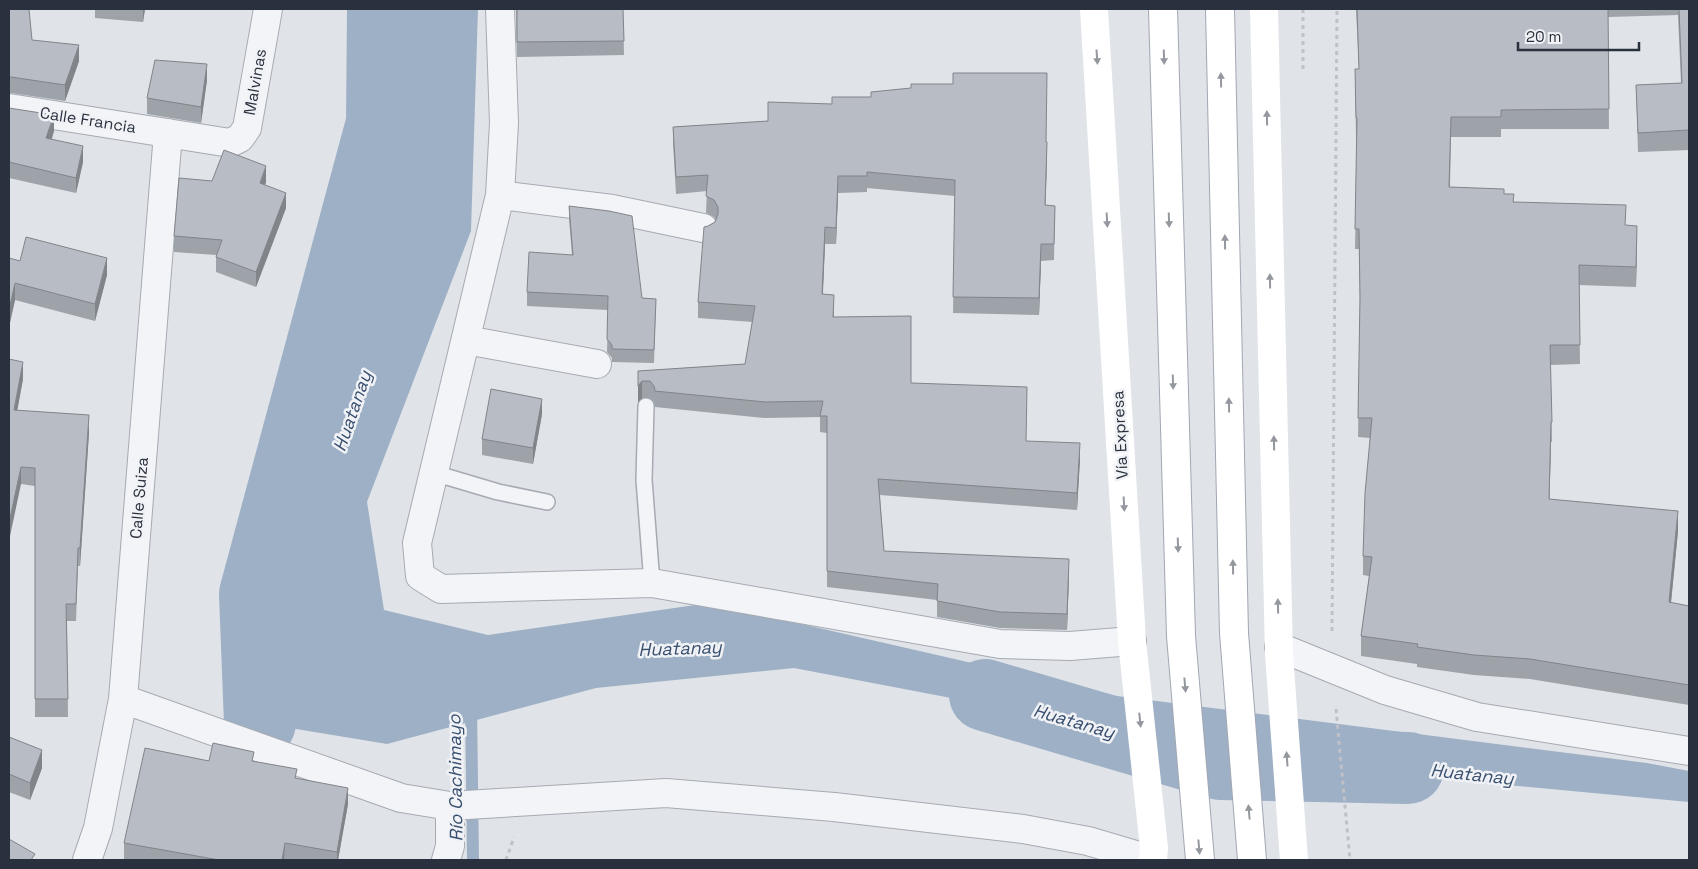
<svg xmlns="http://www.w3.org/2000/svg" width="1698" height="869" viewBox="0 0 1698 869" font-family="'Space Grotesk',sans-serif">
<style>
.water{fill:#9eb0c5}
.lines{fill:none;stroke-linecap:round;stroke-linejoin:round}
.stream{stroke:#9eb0c5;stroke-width:12}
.river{stroke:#9eb0c5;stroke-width:72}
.service-casing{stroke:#a6aab2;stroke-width:18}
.minor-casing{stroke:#a6aab2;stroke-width:30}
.primary-casing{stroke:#a1a7b3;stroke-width:30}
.path{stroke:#bfc1c7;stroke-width:3;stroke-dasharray:4 4;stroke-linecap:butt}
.service{stroke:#f3f4f7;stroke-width:15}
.minor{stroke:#f3f4f7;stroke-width:28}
.secondary{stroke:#fff;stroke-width:28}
.primary{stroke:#fff;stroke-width:28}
.wall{fill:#9ea2a9}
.shaded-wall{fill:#818489}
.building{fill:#b8bcc4;stroke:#818489}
.oneway{fill:#94989e}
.labels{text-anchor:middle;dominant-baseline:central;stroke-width:5;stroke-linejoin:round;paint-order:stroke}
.street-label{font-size:16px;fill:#2a313e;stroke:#f0f2f6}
.water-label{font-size:18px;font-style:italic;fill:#384f6f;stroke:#f0f2f6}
</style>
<rect width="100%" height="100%" fill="#e0e3e8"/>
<!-- water -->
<path class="water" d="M383 9H478L471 231 367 502 384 610 488 635 709 603 1117 696 1647 763 1689 771V802L1307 766 794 668 596 688 387 744 260 723 255 594 382 123Z"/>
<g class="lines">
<!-- stream -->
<path class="stream" d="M471 705 473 860"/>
<!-- river -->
<path class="river" d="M985 695 1220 764 1408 768
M260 723 255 594 382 123 383 9"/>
<!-- service casing -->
<g class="service-casing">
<path id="service" d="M646 406 644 480 652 583
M434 473 498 492 547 502"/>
</g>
<!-- minor casing -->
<g class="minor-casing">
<path id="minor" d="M9 108 230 143 240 138 247 128 268 9
M500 195 504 123 500 9
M703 228 612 209 500 195 417 543 420 576 441 589 652 583 1000 644 1070 646 1132 641
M466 340 597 364
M1279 647 1385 690 1477 717 1689 751
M123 699 401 798 450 806 666 793 834 807 1023 829 1088 841 1152 860
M87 860 98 828 123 699 168 133
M446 860 450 846V806"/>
</g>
<!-- primary casing -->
<g class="primary-casing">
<path id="primary" d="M1163 9 1181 636 1200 860
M1220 9 1234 633 1252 860"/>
</g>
<!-- path -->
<path class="path" d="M1303 9V71
M1332 631 1337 9
M1336 709 1350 860
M506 860 514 837"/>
<!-- service -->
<use href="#service" class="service"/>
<!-- minor -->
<use href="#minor" class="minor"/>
<!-- secondary -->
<path class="secondary" d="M1094 9 1132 641 1154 848 1153 860
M1264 9 1279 654 1294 860"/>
<!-- primary -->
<use href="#primary" class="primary"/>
</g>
<!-- wall -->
<path class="wall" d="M9 9 32 40 79 61 65 101 11 93H9Z
M95 9H145L143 22 95 18Z
M516 9H623L624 55 517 57Z
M1356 9H1689V150L1638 152 1636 85 1681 83 1678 15 1608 17 1609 129H1501V137H1451L1450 187 1504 194 1514 202 1626 225 1637 245 1636 287 1579 285 1580 364 1550 365 1552 442H1551L1549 499 1678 531 1671 603 1689 606V705L1530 679 1474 675 1417 667V664L1361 656V636L1369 576 1363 575V556L1370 438 1358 437 1360 307 1359 249H1355L1357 138H1356L1355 69H1359Z
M207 80 201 123 147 114V98Z
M871 92 1046 142 1047 158 1045 205 1055 206 1054 260 1041 261 1039 315 953 313 955 196 867 188V192L838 193 836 244H825L823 294 834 311V317L911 383 1026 441 1080 459 1077 510 880 495 884 551 1069 575 1067 630 1000 628 937 617V600L827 587V433L820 432V417L765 418 655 407 654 402 650 398H642L638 402V371L745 364 753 322 698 318V302L708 226 715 222 716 220 714 217 706 213 707 191 676 194 673 143V127L768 121 832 104 871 97Z
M9 108 54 131 52 139 83 162 76 193 9 178Z
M212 181 266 182 265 185 286 208 256 287 216 272V255L174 252V236Z
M569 206 642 298 656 299 654 363 612 362V358L607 352 608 310 527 306V292L572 255 569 219Z
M9 258 20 261 107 275 95 321 15 300 9 327Z
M9 359 23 379 17 411 89 433 80 566H78L76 621H67L68 717H35V486L21 484Z
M542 414 533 464 482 455V439Z
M9 737 42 768 30 800 9 792Z
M209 761 254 762 297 778 348 804 338 860H291L285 859 284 860H130L124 859V843Z"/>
<!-- shaded-wall -->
<path class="shaded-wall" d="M143 9H145L143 22Z
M79 45V61L65 101V85Z
M207 64V80L201 123V107Z
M54 115V131L46 154V138Z
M1047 142V158L1045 222V205Z
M83 146V162L76 193V178Z
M266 166V182L260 199V183Z
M838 176V193L836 244V228Z
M286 193V208L256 287V272Z
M1637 226V245L1636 287V267Z
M825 227V244L822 310V294Z
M1041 244V261L1039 315V298Z
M107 258V275L95 321V304Z
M15 283V300L9 327V310Z
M23 362V379L14 428V410Z
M642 381V398L638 402V386Z
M542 399V414L533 464V448Z
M89 415V433L80 566V548Z
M1551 422V442L1549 518V499Z
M1080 443V459L1077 510V493Z
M21 467V484L9 541V523Z
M1678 511V531L1669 622V602Z
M1069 559V575L1067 630V614Z
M42 750V768L30 800V783Z
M348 788V804L338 860H337V852Z
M285 843 284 860H282Z"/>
<!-- building -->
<path class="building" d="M9 9H29L32 40 79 45 65 85 11 77H9Z
M517 9H623L624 41 517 42Z
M1357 9H1608L1609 109 1501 110V117H1451L1449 187 1504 189V194H1514L1513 202 1626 205 1625 225 1637 226 1636 267 1579 265 1580 345H1550L1552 422H1551L1549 499 1678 511 1669 602 1689 606V685L1530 659 1474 655 1417 647 1418 644 1361 636 1372 557 1363 556 1365 493 1372 418H1358L1360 297 1359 229H1355L1357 118H1356L1355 69H1359Z
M1679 9H1689V130L1638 133 1636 85 1682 83Z
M155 60 207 64 201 107 147 98Z
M953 73H1047L1046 142H1047L1045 205 1055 206 1054 244H1041L1039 298 953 297 955 180 867 172V176H838L836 228 825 227 822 294 834 295 833 317 911 316V383L1027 387 1026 441 1080 443 1077 493 878 479 884 551 1069 559 1067 614 1000 612 937 601 938 584 827 571V416H820L823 401 765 402 655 391 654 386 650 381H642L638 386V371L745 364 755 306 698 302 704 227 708 226 715 222 718 214V207L714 200 706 196 708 175 676 177 673 127 768 121V102L832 104V97H871V92L911 88V84H953Z
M9 108 54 115 46 138 83 146 76 178 9 162Z
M224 150 266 166 260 183 286 193 256 272 216 257 222 240 174 236 179 178 212 181Z
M569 206 609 211 632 216 642 298 656 299 654 350 612 349V345L607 339 608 296 527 292 529 252 573 255Z
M26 237 107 258 95 304 15 283 9 310V258L20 261Z
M9 359 23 362 14 410 89 415 80 548H78L76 604H66L68 699H35V468L21 467 9 523Z
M491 389 542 399 533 448 482 439Z
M9 737 42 750 30 783 9 774Z
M213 743 254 752 252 761 297 769 295 778 348 788 337 852 285 843 282 860H219L124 843 145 748 209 761Z
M9 839 35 854 31 860H9Z"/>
<!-- one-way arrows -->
<defs><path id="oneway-solid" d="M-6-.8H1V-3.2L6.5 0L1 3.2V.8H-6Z" transform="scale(1.25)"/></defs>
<g class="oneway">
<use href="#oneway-solid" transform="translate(1097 57) rotate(86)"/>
<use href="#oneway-solid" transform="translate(1164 57) rotate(88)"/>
<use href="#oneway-solid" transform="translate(1221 80) rotate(-91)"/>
<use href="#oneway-solid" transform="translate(1267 118) rotate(-91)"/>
<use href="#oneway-solid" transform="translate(1107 220) rotate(87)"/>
<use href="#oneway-solid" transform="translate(1169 220) rotate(88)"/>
<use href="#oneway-solid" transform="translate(1225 242) rotate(-91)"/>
<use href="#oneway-solid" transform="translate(1270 281) rotate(-91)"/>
<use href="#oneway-solid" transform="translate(1173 382) rotate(88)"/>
<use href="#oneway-solid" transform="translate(1229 405) rotate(-91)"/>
<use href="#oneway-solid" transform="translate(1274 443) rotate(-91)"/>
<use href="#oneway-solid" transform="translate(1124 504) rotate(87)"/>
<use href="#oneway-solid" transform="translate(1178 545) rotate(88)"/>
<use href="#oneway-solid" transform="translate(1233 567) rotate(-91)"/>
<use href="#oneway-solid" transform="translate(1278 606) rotate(-91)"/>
<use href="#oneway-solid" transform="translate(1185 685) rotate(85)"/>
<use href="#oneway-solid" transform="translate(1140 720) rotate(84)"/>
<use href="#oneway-solid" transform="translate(1287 759) rotate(-94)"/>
<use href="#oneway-solid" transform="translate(1249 812) rotate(-95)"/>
<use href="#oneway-solid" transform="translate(1199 847) rotate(85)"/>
</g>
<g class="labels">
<!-- street labels -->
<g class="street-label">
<text transform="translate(255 82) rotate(-80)">Malvinas</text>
<text transform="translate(88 120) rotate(9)">Calle Francia</text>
<text transform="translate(1120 435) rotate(-93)">Vía Expresa</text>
<text transform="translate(139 498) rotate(-85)">Calle Suiza</text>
</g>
<!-- water labels -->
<g class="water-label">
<text transform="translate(352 411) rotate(-71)">Huatanay</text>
<text transform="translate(680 648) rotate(-2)">Huatanay</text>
<text transform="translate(1074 721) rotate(16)">Huatanay</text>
<text transform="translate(1472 774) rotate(6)">Huatanay</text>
<text transform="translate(455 778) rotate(-91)">Río Cachimayo</text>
</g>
</g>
<!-- border -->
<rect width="1698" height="869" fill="none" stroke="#2a313e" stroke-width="20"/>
<!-- scale -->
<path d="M1518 42v8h121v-8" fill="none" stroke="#2a313e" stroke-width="2.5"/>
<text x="1526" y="42" font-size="15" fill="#2a313e" stroke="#f0f2f6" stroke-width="4" paint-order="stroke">20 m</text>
</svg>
